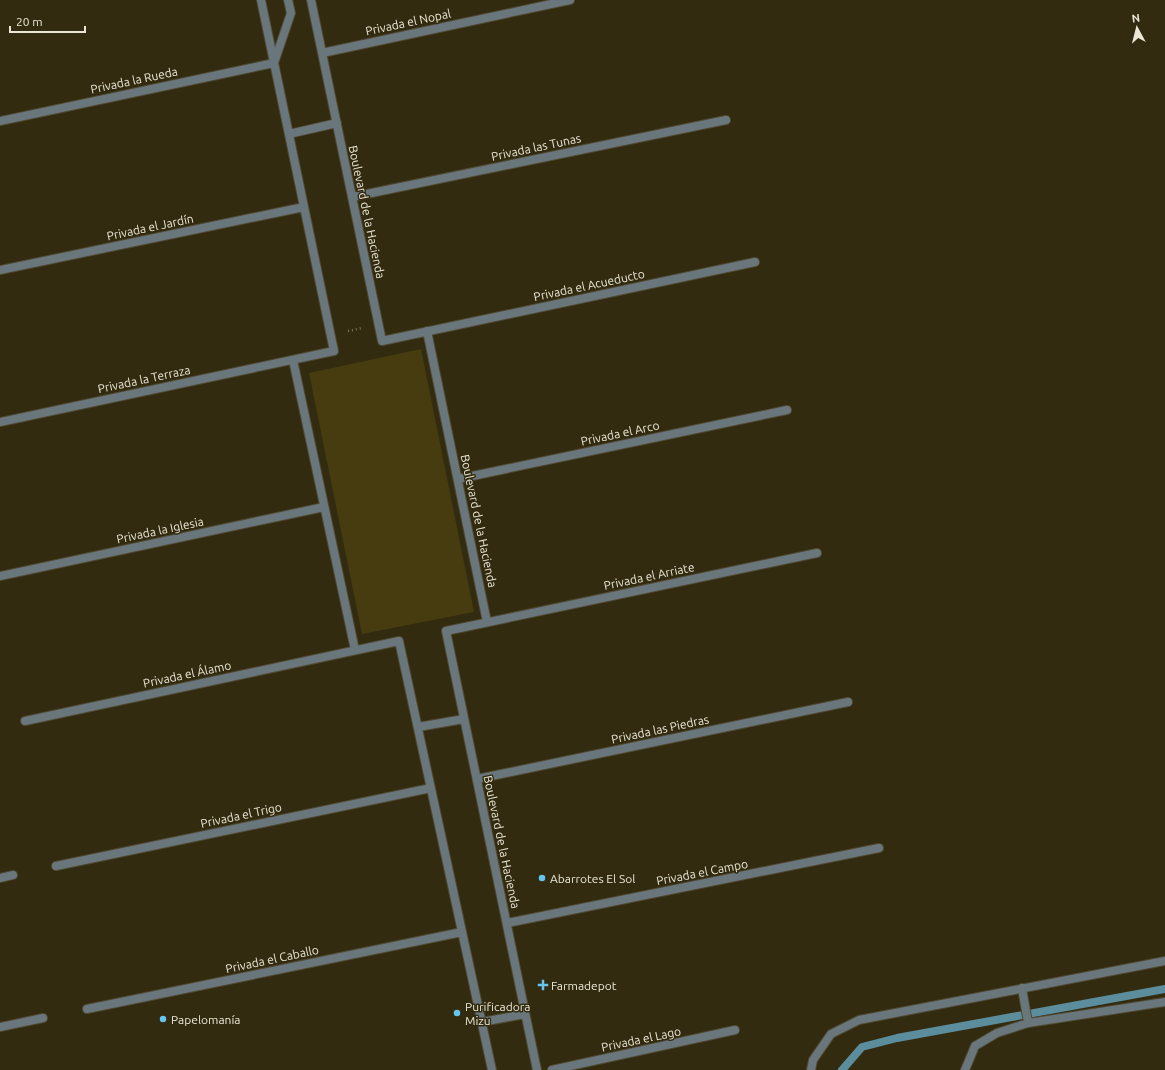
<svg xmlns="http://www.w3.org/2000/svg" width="1165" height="1070" viewBox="0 0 1165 1070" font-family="Ubuntu,sans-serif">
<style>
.green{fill:#473c0f}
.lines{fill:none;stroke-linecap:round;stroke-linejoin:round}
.stream{stroke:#5c8d9c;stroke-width:8}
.minor-casing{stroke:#504930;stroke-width:10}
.tertiary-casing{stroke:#504930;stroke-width:10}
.path{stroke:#7a745d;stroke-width:2.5;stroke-dasharray:1 3;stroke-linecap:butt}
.minor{stroke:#69777d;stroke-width:8}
.tertiary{stroke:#69777d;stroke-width:8}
.poi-dot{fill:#65c5ee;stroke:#322b10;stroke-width:1.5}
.labels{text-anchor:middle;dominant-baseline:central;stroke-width:3;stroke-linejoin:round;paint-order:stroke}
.street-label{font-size:12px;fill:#ebe7d7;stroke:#322b10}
.poi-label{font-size:12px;fill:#ebe7d7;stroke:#322b10;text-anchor:start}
</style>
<rect width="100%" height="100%" fill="#322b10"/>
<!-- green -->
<path class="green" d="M421 349 474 612 362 634 309 373Z"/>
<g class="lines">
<!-- stream -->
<path class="stream" d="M842 1070 862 1047 897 1038 1165 989"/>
<!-- minor casing -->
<g class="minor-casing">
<path id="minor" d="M311 0 382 341 755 262
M322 53 570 0
M0 121 274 63 291 13 288 0
M289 134 337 123
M352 197 726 120
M0 270 304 207
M427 331 487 622
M293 360 355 650
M0 422 334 351 261 0
M458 479 787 410
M0 576 324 507
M25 721 399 641 492 1070
M418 727 464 719
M477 779 848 702
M56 866 431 788
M0 878 13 875
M507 923 879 848
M1022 988 1028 1023
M87 1009 462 932
M482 1022 525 1014
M0 1027 43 1018
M537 1070 446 631 817 553
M552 1070 735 1030
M965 1070 975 1046 997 1033 1028 1023 1165 1002"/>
</g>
<!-- tertiary casing -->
<g class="tertiary-casing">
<path id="tertiary" d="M811 1070 813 1060 831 1034 859 1020 1165 961"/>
</g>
<!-- path -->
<path class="path" d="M348 331 362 328"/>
<!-- minor -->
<use href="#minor" class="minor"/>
<!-- tertiary -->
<use href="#tertiary" class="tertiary"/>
</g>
<!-- markers -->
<g class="poi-dot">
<circle cx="542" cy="878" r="4"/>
<path d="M541 979h4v4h4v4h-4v4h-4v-4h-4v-4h4z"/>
<circle cx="457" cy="1013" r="4"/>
<circle cx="163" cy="1019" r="4"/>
</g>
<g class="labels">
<!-- street labels -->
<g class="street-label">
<text transform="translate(408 22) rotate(-12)">Privada el Nopal</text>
<text transform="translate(134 80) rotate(-12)">Privada la Rueda</text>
<text transform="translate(536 147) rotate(-12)">Privada las Tunas</text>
<text transform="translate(367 212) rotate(78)">Boulevard de la Hacienda</text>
<text transform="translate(150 227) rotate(-12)">Privada el Jardín</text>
<text transform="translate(589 285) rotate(-12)">Privada el Acueducto</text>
<text transform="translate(144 379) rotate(-12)">Privada la Terraza</text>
<text transform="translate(620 433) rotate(-12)">Privada el Arco</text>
<text transform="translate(479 521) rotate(78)">Boulevard de la Hacienda</text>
<text transform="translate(160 530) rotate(-12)">Privada la Iglesia</text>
<text transform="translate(649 576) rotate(-12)">Privada el Arriate</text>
<text transform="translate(187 674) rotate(-12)">Privada el Álamo</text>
<text transform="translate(660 729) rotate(-12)">Privada las Piedras</text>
<text transform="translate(241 815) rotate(-12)">Privada el Trigo</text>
<text transform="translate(502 842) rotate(78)">Boulevard de la Hacienda</text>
<text transform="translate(702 872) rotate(-11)">Privada el Campo</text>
<text transform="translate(272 959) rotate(-12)">Privada el Caballo</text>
<text transform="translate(641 1039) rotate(-12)">Privada el Lago</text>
</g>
<!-- poi labels -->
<g class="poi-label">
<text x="550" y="878">Abarrotes El Sol</text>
<text x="551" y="985">Farmadepot</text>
<text x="465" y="1006">Purificadora<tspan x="465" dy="14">Mizu</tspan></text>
<text x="171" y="1019">Papelomanía</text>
</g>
</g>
<!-- north arrow -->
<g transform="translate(1137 28) rotate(353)" stroke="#322b10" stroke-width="3" paint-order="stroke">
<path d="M0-3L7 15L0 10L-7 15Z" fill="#ebe7d7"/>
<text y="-6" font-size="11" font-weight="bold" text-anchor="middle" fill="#ebe7d7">N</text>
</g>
<!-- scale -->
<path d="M10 26v6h75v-6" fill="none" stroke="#ebe7d7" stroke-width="2"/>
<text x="16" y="26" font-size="12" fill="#ebe7d7" stroke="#322b10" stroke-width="3" paint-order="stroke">20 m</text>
</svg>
